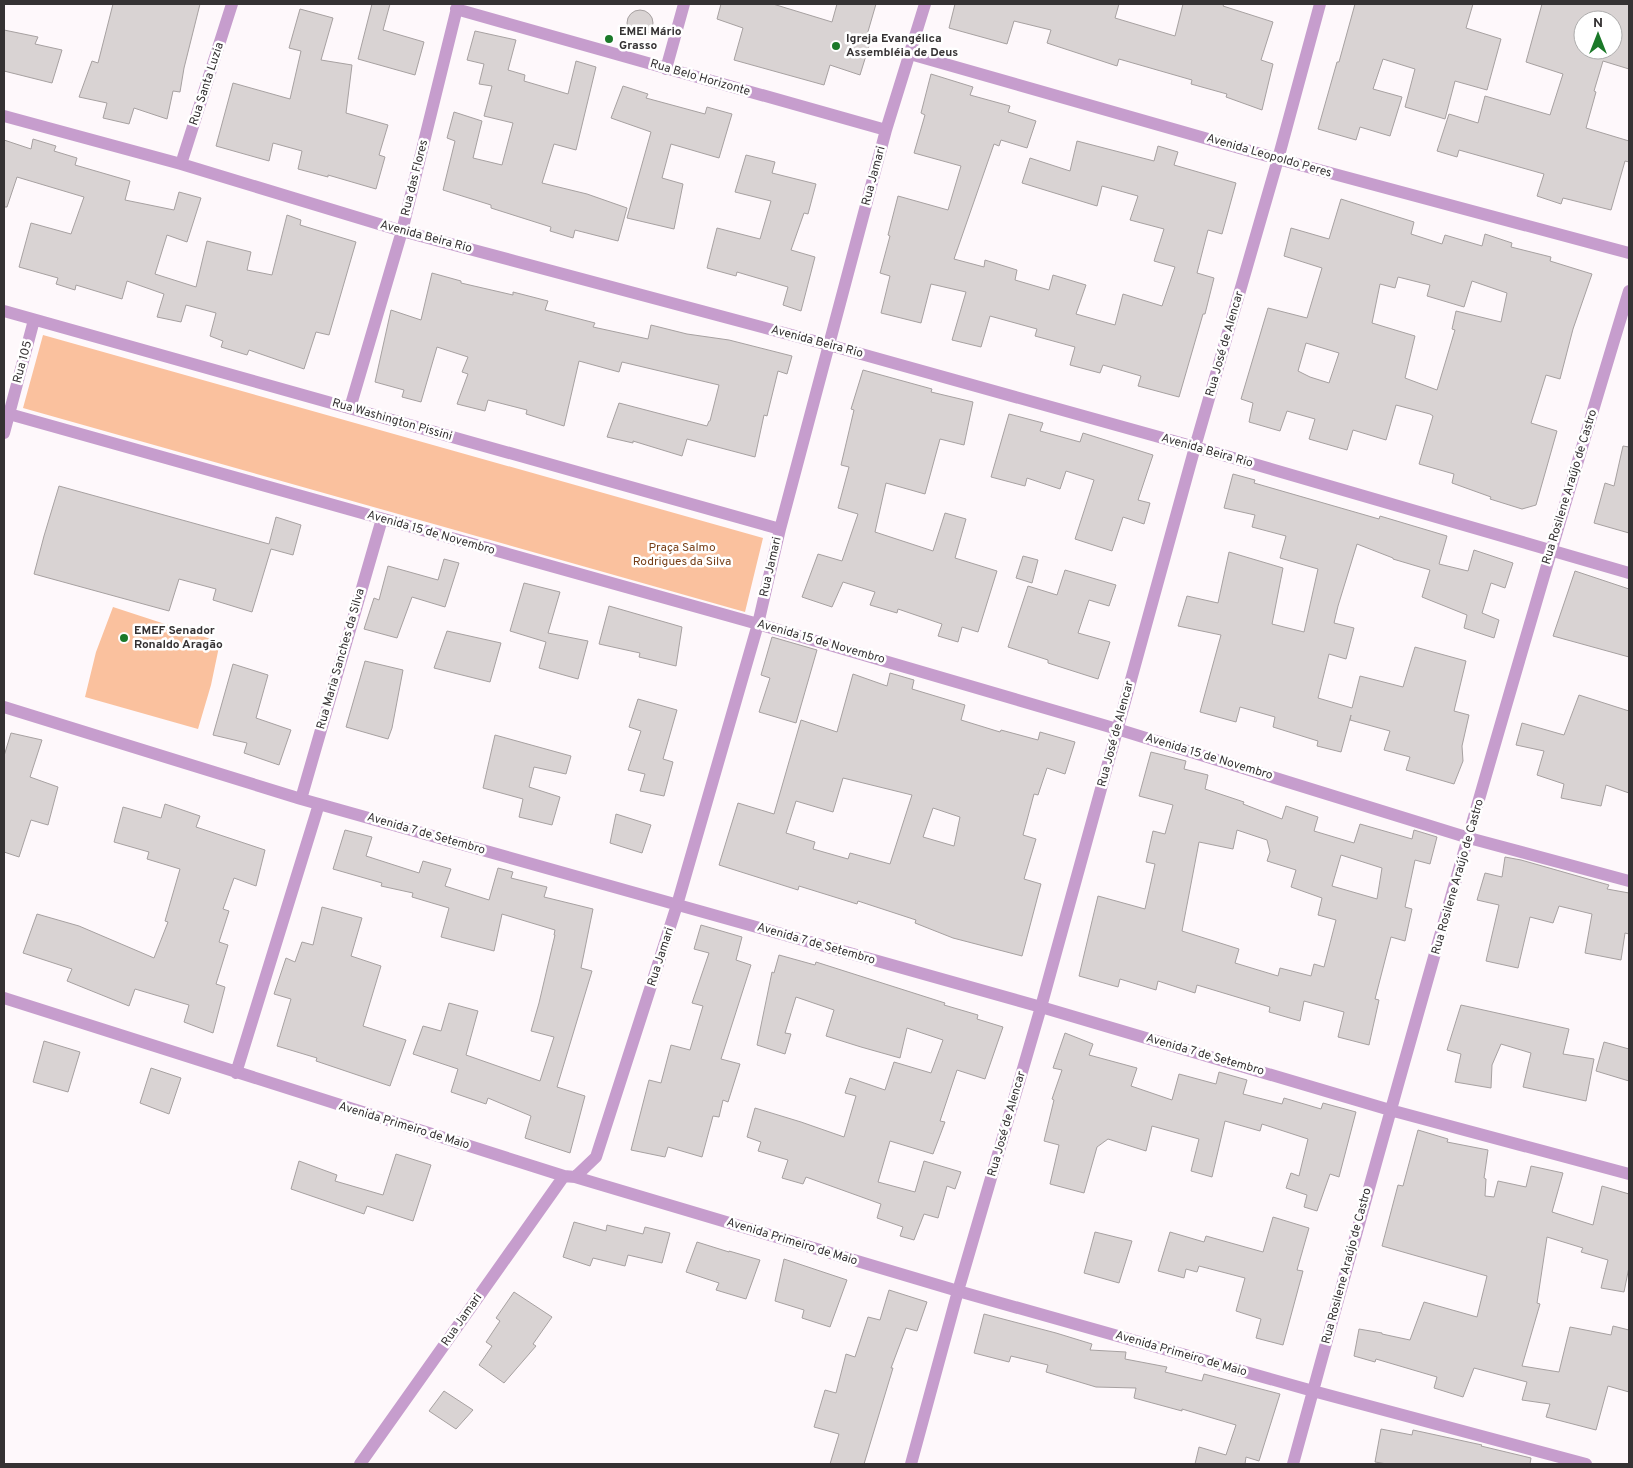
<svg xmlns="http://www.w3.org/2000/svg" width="1633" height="1468" viewBox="0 0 1633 1468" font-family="Overpass,sans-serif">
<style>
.green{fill:#fac19e}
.building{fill:#d9d3d3;stroke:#a7a1a1;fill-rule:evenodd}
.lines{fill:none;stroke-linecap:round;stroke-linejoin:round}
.street{stroke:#c69dcd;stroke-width:12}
.poi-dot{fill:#1b7929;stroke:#fff;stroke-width:2}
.labels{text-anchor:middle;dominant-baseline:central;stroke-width:5;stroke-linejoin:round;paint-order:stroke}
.poi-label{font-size:12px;font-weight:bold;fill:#353233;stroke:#fff;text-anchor:start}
.street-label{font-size:12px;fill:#353233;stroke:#fff}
.park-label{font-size:12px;fill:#763f18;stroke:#fff}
</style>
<rect width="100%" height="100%" fill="#fef8fb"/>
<!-- green -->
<path class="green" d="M43 335 763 538 745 612 23 408Z
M113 607 220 642 211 685 198 729 85 697 96 652Z"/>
<!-- building -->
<path class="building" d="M113 4H200L184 68 180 92 173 91 167 119 134 108 129 124 103 118 107 103 79 97 92 61 98 63Z
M372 4H390L383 30 424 42 415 75 358 59Z
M721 4H773L832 22 837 4H876L867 35 872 36 860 75 830 65 824 85 734 60 743 28 717 19Z
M955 4H1119L1115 18 1175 36 1183 4H1224L1223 6 1273 22 1261 60 1273 64 1262 110 1226 97 1227 94 1191 84 1192 80 1119 59 1117 66 1047 43 1051 30 1014 21 1007 44 949 28Z
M1355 4H1473L1466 28 1501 39 1487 90 1455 81 1445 119 1405 107 1415 69 1383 59 1373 89 1402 97 1390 136 1360 127 1356 140 1318 129 1337 62H1339Z
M1542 4H1629V69L1603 61 1594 91 1596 92 1586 128 1629 141V162L1625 161 1611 210 1563 198 1561 204 1537 196 1544 174 1459 150 1457 157 1437 151 1449 114 1478 123 1485 96 1550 115 1563 74 1526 62ZM1583 20H1613V50H1583Z
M300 9 333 18 321 60 352 65 346 113 388 125 379 155 385 157 376 189 328 175V177L298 169 302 151 273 143 269 161 216 146 233 83 290 99 301 51 289 48Z
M627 23a13 13 0 1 1 26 0a13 13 0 1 1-26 0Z
M4 30 38 37 35 44 62 50 52 83 4 71Z
M475 31 516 40 508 70 525 75 524 81 568 94 576 61 596 67 576 150 554 144 542 183 587 194 627 208 618 241 575 230 573 238 550 231 551 227 491 208V205L443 190 455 141 447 138 454 112 482 121 473 158 502 165 513 123 484 116 492 86 479 84 484 64 467 60Z
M931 74 973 87 970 95 1010 106 1008 112 1036 121 1027 148 1001 140 999 146 994 144 954 259 984 267 985 260 1017 270 1015 280 1049 290 1053 275 1086 285 1076 314 1115 325 1123 294 1162 306 1175 267 1154 261 1164 229 1130 220 1138 196 1102 186 1097 206 1022 183 1030 158 1070 171 1077 141 1154 161 1158 146 1178 152 1174 165 1236 183 1222 234 1208 230 1197 273 1214 278 1205 314H1203L1179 397 1138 386 1141 376 1103 365 1100 373 1070 365 1075 347 1035 336 1037 329 990 316 981 347 952 340 966 292 931 284 921 323 881 313 890 276 880 273 890 236 888 235 898 196 948 210 961 166 914 153 925 115 921 113Z
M623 86 648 94 646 98 705 114 707 107 732 114 719 158 671 144 662 178 683 184 674 229 627 218 651 132 611 118Z
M33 139 56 146 54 151 77 158 75 165 130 181 125 200 174 210 179 192 201 198 187 242 167 235 155 274 196 287 207 241 251 252 247 270 272 275 287 215 301 220 300 225 356 242 329 335 316 332 304 369 249 350 247 355 221 347 223 341 210 336 216 313 186 305 181 322 157 317 164 294 127 281 122 299 76 285 75 290 56 284 58 278 19 267 31 223 71 234 84 197 17 177 7 207H4V140L31 149Z
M746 155 775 162 772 173 816 184 808 214 804 213 791 250 815 257 801 311 783 305 788 287 737 272 736 276 707 268 717 228 760 239 771 201 735 192Z
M1341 199 1414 222 1411 234 1442 244 1445 235 1482 246 1485 234 1512 243 1511 247 1551 257 1550 261 1592 274 1573 329 1560 379 1546 375 1531 423 1557 431 1536 505 1522 509 1490 499 1491 497 1452 483 1454 474 1419 464 1433 416 1430 414 1396 405 1386 440 1353 430 1347 450 1309 439 1315 419 1287 411 1280 431 1249 422 1253 403 1241 399 1268 308 1307 318 1322 268 1284 256 1291 228 1329 239ZM1398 277 1430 285 1427 296 1464 307 1472 281 1507 293 1501 322 1456 311 1452 329 1455 330 1437 390 1405 378 1415 336 1372 323 1380 284 1395 288ZM1306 343 1339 353 1329 383 1310 377 1298 371Z
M432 273 461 281V283L513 295V292L548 301 545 310 595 323 593 327 648 339 651 325 687 334 729 340 792 356 787 374 778 371 767 416 764 415 755 457 687 439 682 456 633 441V443L607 437 619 403 707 426 709 421H710L719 385 622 362 619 372 579 361 564 426 526 414 527 410 488 400 485 411 457 404 468 374 462 372 468 357 437 347 421 402 402 397 404 390 375 382 391 310 421 320Z
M863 370 932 389 931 392 973 402 964 445 940 439 925 494 886 483 875 532 933 551 945 513 966 519 955 558 997 571 978 632 962 627 958 642 938 636 942 624 898 609 897 613 870 605 875 592 843 582 832 607 802 597 818 554 842 561 858 514 838 508 849 467 841 465 854 410 851 409Z
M1009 414 1043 423 1040 431 1080 442 1083 433 1153 455 1138 500 1150 503 1144 524 1123 517 1112 551 1075 539 1094 480 1066 471 1060 489 1027 478 1025 486 991 477Z
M1623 446 1629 447V533L1594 523 1605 483 1614 486Z
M1233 474 1255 480 1254 483 1379 519 1380 516 1447 536 1439 564 1468 571 1474 550 1513 563 1505 588 1491 583 1482 613 1499 620 1494 638 1464 628 1467 615 1422 597 1430 570 1393 559V558L1357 544 1338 606 1334 623 1354 628 1346 659 1329 654 1318 698 1352 708 1360 676 1403 687 1415 647 1466 661 1454 711 1469 715 1462 746 1463 761 1454 784 1406 770 1410 757 1384 750 1390 731 1350 720 1351 715 1341 752 1317 746 1318 741 1273 727 1275 717 1240 707 1236 722 1200 712 1221 635 1178 626 1187 596 1218 603 1229 552 1283 568 1272 624 1304 632 1318 569 1280 558 1286 536 1252 527 1255 515 1224 508Z
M59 486 269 544 276 517 301 525 293 555 271 549 252 612 213 600 216 589 179 579 169 611 34 574 44 536Z
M1023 556 1038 560 1032 583 1016 578Z
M444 559 459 563 445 607 412 597 397 638 364 629 374 598 379 600 388 566 438 580Z
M1065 570 1116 585 1109 606 1089 600 1078 633 1110 642 1098 679 1048 663V660L1008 647 1028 586 1057 595Z
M1575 571 1629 589V657L1553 636Z
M524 583 560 592 548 633 588 641 578 679 539 668 546 642 510 631Z
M609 606 682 627 676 666 639 657 640 653 599 644Z
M447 631 501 643 490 682 434 668Z
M772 637 817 650 796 723 759 712 770 678 761 675Z
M365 661 403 670 392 728 388 739 346 727Z
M233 664 268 675 256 718 291 730 279 765 244 753 247 743 213 735Z
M890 673 914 680 912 689 965 705 961 720 1000 732 1001 730 1038 740 1040 732 1075 742 1065 774 1047 768 1038 795 1034 794 1023 835 1036 839 1024 879 1041 884 1022 956 953 938 915 923 916 920 858 901 857 904 799 886 798 890 719 865 738 803 774 814 801 720 837 732 853 674 887 686ZM843 778 912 795 890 864 850 853 848 859 813 849 815 842 786 833 796 801 833 812ZM933 808 960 817 954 846 923 837Z
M1579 695 1629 711V793L1606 785 1601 806 1561 798 1564 784 1537 775 1544 751 1516 745 1522 723 1564 735Z
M638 699 677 710 663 759 673 762 664 796 640 791 645 774 628 770 641 731 629 727Z
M11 733 42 740 30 777 58 787 48 825 31 820 19 857 4 852V756Z
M495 735 571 756 566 774 534 767 529 787 560 797 552 825 519 817 523 799 483 788Z
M1151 752 1186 761 1184 769 1208 775 1205 789 1244 802 1243 804 1282 819 1286 806 1318 817 1314 831 1354 843 1360 824 1412 839 1414 830 1437 837 1430 864 1415 860 1405 907 1412 909 1405 941 1391 937 1375 999 1379 1000 1369 1045 1338 1037 1344 1012 1304 1001 1300 1021 1269 1012 1270 1007 1197 985 1195 993 1158 981 1156 990 1120 979 1118 987 1079 976 1098 896 1145 909 1155 864 1146 862 1153 831 1165 834 1173 805 1139 796ZM1237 830 1267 840 1270 852 1267 861 1296 870 1291 887 1322 898 1318 915 1336 920 1324 967 1314 964 1311 976 1280 968 1278 976 1235 963 1239 949 1182 931 1199 842 1233 849ZM1341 855 1382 868 1377 899 1332 886Z
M165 804 200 816 196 827 265 850 256 886 234 878 223 909 229 911 219 942 228 945 216 984 225 987 213 1033 184 1022 189 1005 135 989 129 1006 67 981 72 969 23 953 37 914 79 926 154 958 168 922 165 921 180 869 147 859 149 852 114 842 123 807 161 818Z
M616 814 651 825 642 853 610 843Z
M345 830 372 837 366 856 419 873 423 861 451 869 445 886 489 900 498 868 513 872 511 878 547 887 544 897 593 909 581 968 592 971 557 1087 585 1096 570 1153 525 1138 531 1116 488 1098 486 1104 451 1092 458 1069 413 1054 423 1026 441 1031 449 1003 478 1011 466 1055 540 1081 554 1037 531 1031 539 1003 555 935H554L555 930 502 914 494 951 441 937 449 908 412 897 413 893 381 886 382 883 333 869Z
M1505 857 1521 860 1609 885 1607 889 1629 893V934L1625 933 1621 960 1585 953 1592 914 1559 906 1553 923 1530 917 1518 968 1486 961 1499 905 1477 900 1485 873 1502 877Z
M322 907 362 918 351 956 381 966 363 1026 406 1040 390 1086 316 1061 317 1058 277 1046 291 999 274 994 286 958 295 962 302 942 313 945Z
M701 925 742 937 736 960 751 965 721 1059 740 1064 728 1102 723 1100 719 1117 713 1116 702 1157 668 1147 665 1157 631 1150 649 1080 661 1083 671 1045 690 1050 703 1006 692 1003 709 953 694 949Z
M779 955 815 965 816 962 945 1003 944 1005 978 1015 977 1019 1003 1027 985 1079 957 1070 940 1121 945 1122 933 1154 890 1141 878 1182 915 1192 924 1161 961 1172 955 1189 947 1186 938 1218 924 1214 914 1240 900 1236 903 1227 877 1218 881 1204 806 1177 803 1184 782 1178 788 1160 758 1151 761 1142 747 1137 755 1108 801 1122 844 1137 856 1096 845 1093 850 1078 885 1090 894 1062 931 1073 943 1040 907 1028 900 1058 861 1047 826 1036 834 1010 796 997 785 1033 791 1034 785 1054 757 1045 772 972 774 973Z
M1461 1005 1569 1029 1563 1054 1594 1059 1586 1101 1523 1087 1531 1053 1501 1044 1492 1065 1491 1088 1455 1082 1461 1054 1447 1050Z
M1065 1033 1093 1044 1089 1055 1137 1068 1131 1086 1172 1100 1179 1074 1216 1084 1219 1072 1247 1080 1243 1094 1282 1104 1284 1098 1321 1109 1323 1103 1356 1112 1339 1177 1330 1174 1317 1211 1304 1207 1307 1195 1286 1188 1291 1173 1299 1176 1308 1139 1262 1124 1260 1131 1225 1121 1212 1177 1191 1171 1199 1139 1152 1126 1146 1151 1108 1139 1097 1147 1084 1193 1050 1184 1059 1145 1044 1141 1054 1100 1052 1099 1062 1070 1053 1068Z
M44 1041 80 1052 68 1092 33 1082Z
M1604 1042 1629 1049V1081L1596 1071Z
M151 1068 181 1078 169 1114 140 1103Z
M1418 1130 1448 1139 1447 1142 1488 1150 1484 1178 1486 1179 1485 1196 1494 1197 1498 1181 1526 1187 1531 1166 1563 1173 1552 1212 1593 1225 1602 1186 1629 1194V1267L1624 1292 1601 1288 1608 1260 1581 1252 1583 1248 1547 1237 1537 1303 1540 1304 1522 1366 1559 1372 1570 1327 1611 1335 1613 1326 1629 1330V1392L1608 1386 1596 1430 1546 1417 1550 1404 1522 1400 1527 1382 1474 1368 1463 1397 1434 1388 1437 1377 1376 1359 1375 1362 1354 1356 1359 1329 1382 1333V1334L1410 1340 1424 1302 1477 1317 1487 1276 1382 1246 1398 1185 1403 1186Z
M396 1154 431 1165 413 1221 367 1206 364 1214 291 1189 299 1161 337 1175 335 1181 383 1195Z
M1273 1217 1309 1228 1297 1270 1303 1271 1283 1345 1256 1338 1261 1319 1236 1311 1245 1278 1199 1266 1197 1272 1186 1269 1184 1278 1158 1271 1170 1232 1204 1242 1206 1236 1263 1252Z
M574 1222 606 1231 607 1225 643 1234 645 1227 670 1233 662 1263 628 1255 625 1266 593 1258 590 1266 563 1257Z
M1095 1232 1132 1241 1119 1283 1084 1273Z
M697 1242 729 1252V1251L760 1260 746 1299 716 1290 719 1283 686 1272Z
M784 1259 847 1280 830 1327 802 1318 804 1310 775 1301Z
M889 1290 927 1302 917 1331 906 1328 891 1368H893L864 1464H830L839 1434 814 1427 825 1390 836 1393 846 1354 855 1357 868 1317 880 1320Z
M514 1292 552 1317 533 1344 536 1346 504 1383 479 1365 492 1346 486 1342 500 1321 496 1318Z
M984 1314 1056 1333 1092 1344 1090 1350 1126 1352 1125 1359 1167 1367 1165 1372 1202 1381 1204 1374 1280 1394 1259 1461 1246 1457 1245 1464H1195L1199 1447 1226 1455 1236 1425 1182 1409V1411L1134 1398 1136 1388 1096 1387 1046 1372 1048 1365 1011 1356 1009 1362 974 1353Z
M444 1391 473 1410 456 1429 429 1411Z
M1381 1429 1412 1435 1413 1430 1482 1445 1481 1446 1531 1458 1530 1464H1387L1375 1462Z"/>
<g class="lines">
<!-- street -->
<path class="street" d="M456 9 886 130
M910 54 1278 159 1629 253
M666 69 684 4
M4 116 181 164 402 231 829 345 1195 447 1629 573
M181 164 232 4
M4 311 780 529
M350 408 402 231 458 4
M9 414 758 624 1117 729 1469 838 1629 881
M4 433 34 320
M4 707 301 799 1041 1007 1390 1110 1629 1174
M301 799 382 519
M4 998 564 1176 575 1177 958 1291 1313 1391 1586 1464
M236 1073 319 804
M575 1177 596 1157 677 905 758 624 780 529 886 130 925 4
M360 1464 564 1176
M911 1464 958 1291 1041 1007 1195 447 1278 159 1320 4
M1293 1464C1400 1072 1511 680 1629 291"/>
</g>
<!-- markers -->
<g class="poi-dot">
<circle cx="609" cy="39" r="5"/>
<circle cx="836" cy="46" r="5"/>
<circle cx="124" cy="638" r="5"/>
</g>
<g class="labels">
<!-- poi labels -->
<g class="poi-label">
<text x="619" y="32">EMEI Mário<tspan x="619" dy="14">Grasso</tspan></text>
<text x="846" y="39">Igreja Evangélica<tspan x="846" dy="14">Assembléia de Deus</tspan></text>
<text x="134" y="631">EMEF Senador<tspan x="134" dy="14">Ronaldo Aragão</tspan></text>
</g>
<!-- street labels -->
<g class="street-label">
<text transform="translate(700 78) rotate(16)">Rua Belo Horizonte</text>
<text transform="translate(207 84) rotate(-72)">Rua Santa Luzia</text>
<text transform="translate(1269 156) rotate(16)">Avenida Leopoldo Peres</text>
<text transform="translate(874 176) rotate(-75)">Rua Jamari</text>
<text transform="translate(415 178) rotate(-76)">Rua das Flores</text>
<text transform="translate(426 237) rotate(15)">Avenida Beira Rio</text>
<text transform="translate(817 342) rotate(15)">Avenida Beira Rio</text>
<text transform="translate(1225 344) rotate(-74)">Rua José de Alencar</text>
<text transform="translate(23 362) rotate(-75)">Rua 105</text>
<text transform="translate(392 420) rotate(16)">Rua Washington Pissini</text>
<text transform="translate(1207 451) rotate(16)">Avenida Beira Rio</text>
<text transform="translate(1570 487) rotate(-73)">Rua Rosilene Araújo de Castro</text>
<text transform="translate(431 533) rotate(16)">Avenida 15 de Novembro</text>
<text transform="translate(771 567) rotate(-77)">Rua Jamari</text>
<text transform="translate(821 642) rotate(16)">Avenida 15 de Novembro</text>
<text transform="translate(341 659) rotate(-74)">Rua Maria Sanches da Silva</text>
<text transform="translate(1116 734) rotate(-75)">Rua José de Alencar</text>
<text transform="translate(1209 757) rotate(17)">Avenida 15 de Novembro</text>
<text transform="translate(426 834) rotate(16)">Avenida 7 de Setembro</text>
<text transform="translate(1458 877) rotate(-74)">Rua Rosilene Araújo de Castro</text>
<text transform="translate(816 944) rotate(16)">Avenida 7 de Setembro</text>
<text transform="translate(661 957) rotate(-72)">Rua Jamari</text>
<text transform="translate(1205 1055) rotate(16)">Avenida 7 de Setembro</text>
<text transform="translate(1007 1124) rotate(-74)">Rua José de Alencar</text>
<text transform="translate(404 1126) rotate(17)">Avenida Primeiro de Maio</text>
<text transform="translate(792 1242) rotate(17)">Avenida Primeiro de Maio</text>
<text transform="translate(1347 1266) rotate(-75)">Rua Rosilene Araújo de Castro</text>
<text transform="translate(462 1320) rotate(-55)">Rua Jamari</text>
<text transform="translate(1181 1354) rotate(16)">Avenida Primeiro de Maio</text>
</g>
<!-- park labels -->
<g class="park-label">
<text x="682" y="548">Praça Salmo<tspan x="682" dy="14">Rodrigues da Silva</tspan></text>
</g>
</g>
<!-- border -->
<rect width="1633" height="1468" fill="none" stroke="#353233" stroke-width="10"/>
<!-- north arrow -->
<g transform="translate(1598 35)"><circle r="24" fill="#ffffff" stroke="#aeadad"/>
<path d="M0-4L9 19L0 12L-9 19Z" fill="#1b7929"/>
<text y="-8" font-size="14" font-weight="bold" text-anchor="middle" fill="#353233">N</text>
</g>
</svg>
